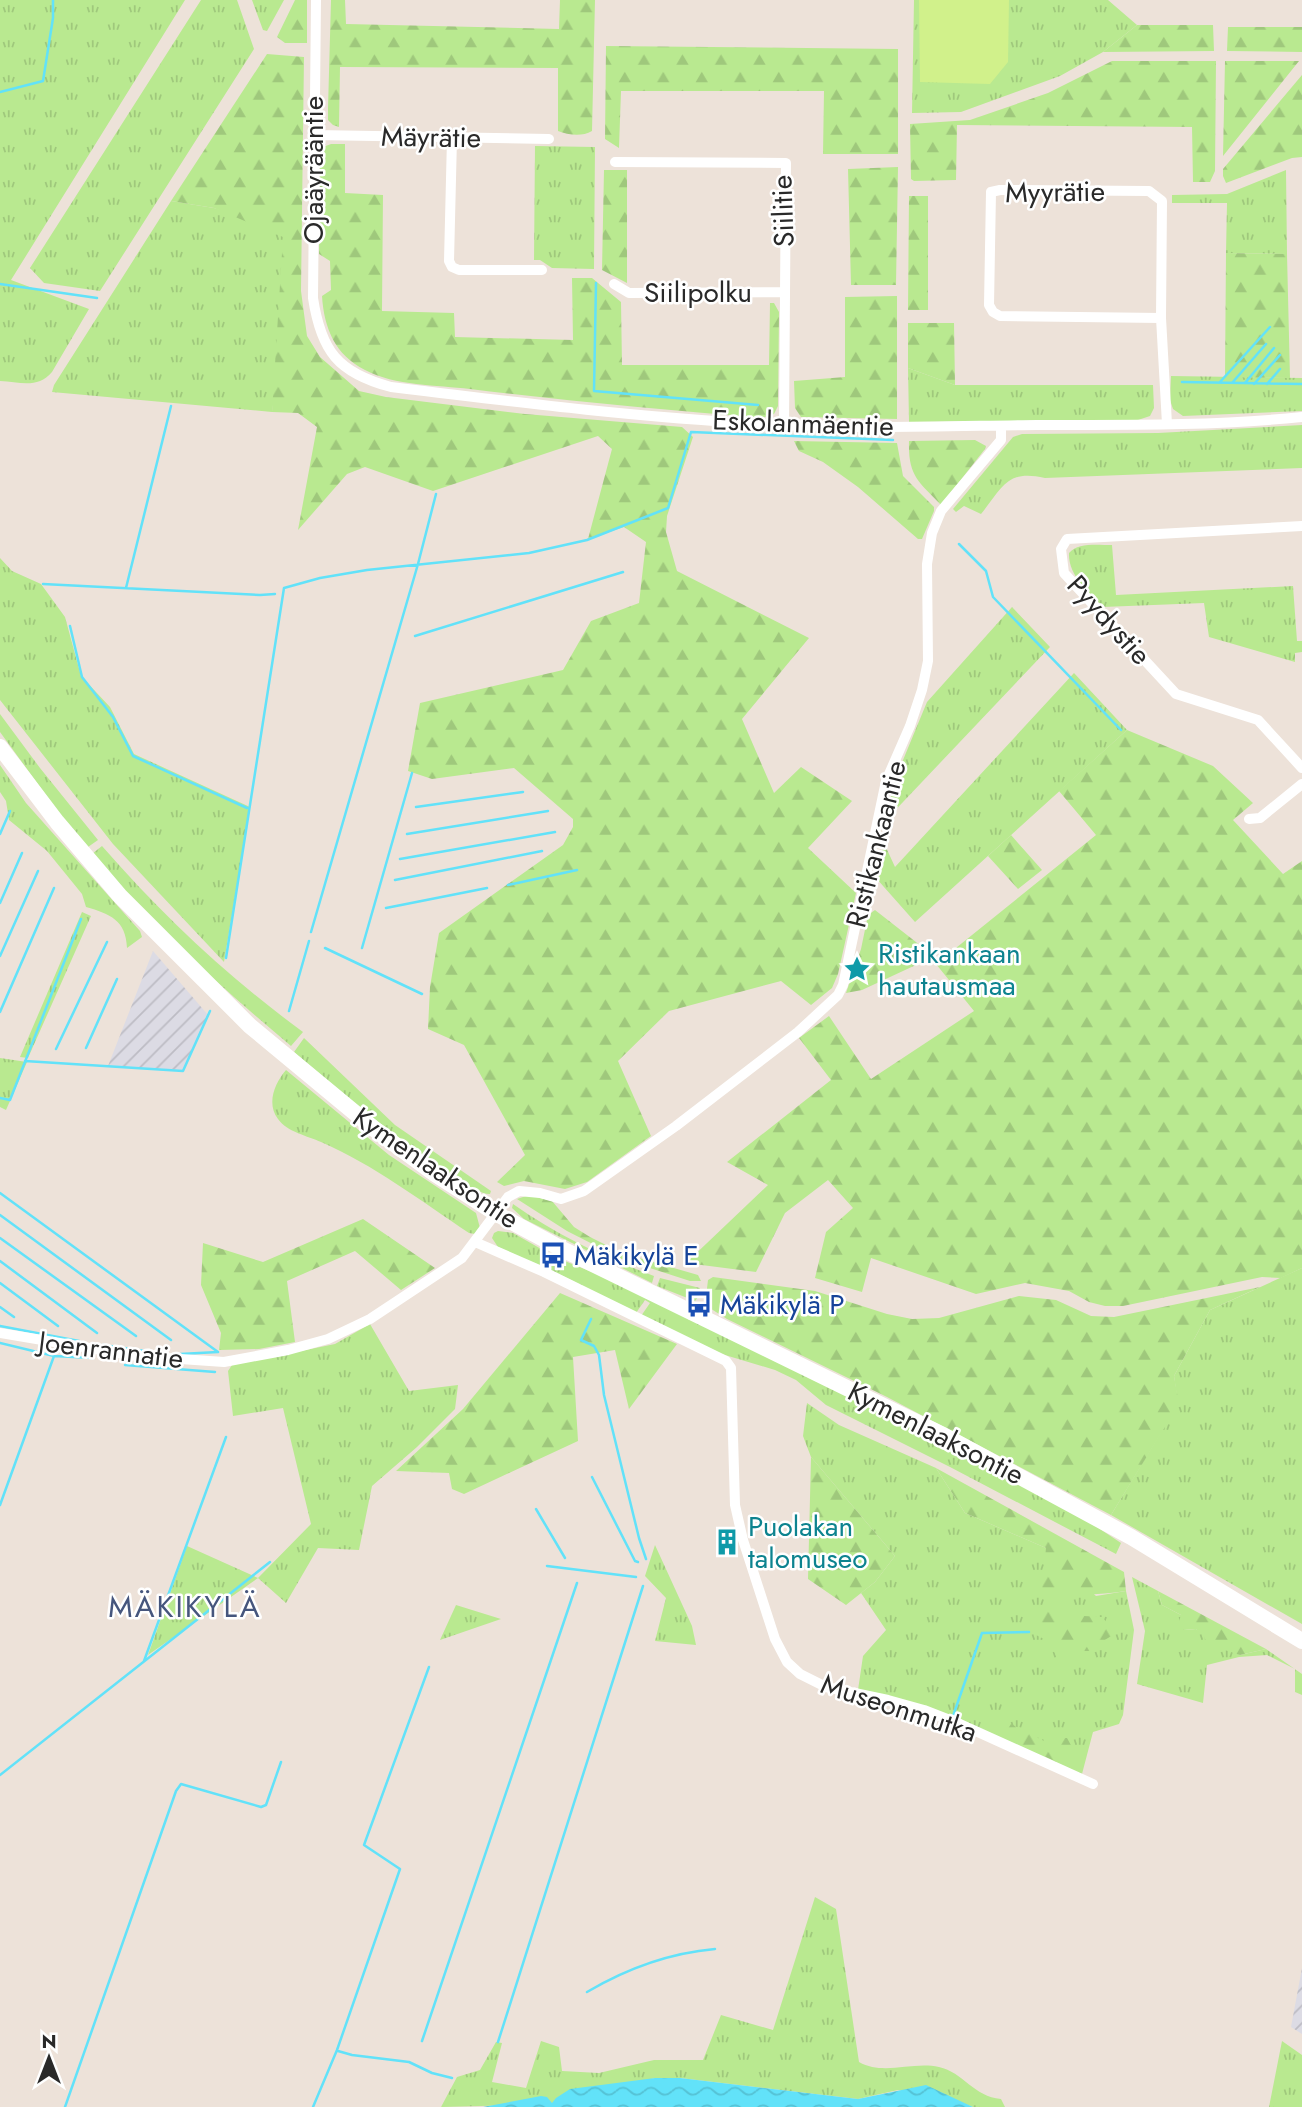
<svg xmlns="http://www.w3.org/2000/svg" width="1302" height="2107" viewBox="0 0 1302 2107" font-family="Jost,sans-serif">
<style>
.industrial{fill:url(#industrial-furrows)}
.grass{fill:url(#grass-tufts)}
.forest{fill:url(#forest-firs)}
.pitch{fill:#d1f18b}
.water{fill:url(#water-waves)}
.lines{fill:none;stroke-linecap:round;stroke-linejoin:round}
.stream{stroke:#62e2f9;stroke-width:2.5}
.street{stroke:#fff;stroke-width:10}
.secondary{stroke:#fff;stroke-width:16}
.labels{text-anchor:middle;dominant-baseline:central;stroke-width:5;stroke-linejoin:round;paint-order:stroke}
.street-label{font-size:28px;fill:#292929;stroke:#fff}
.culture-label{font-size:28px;fill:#0d838f;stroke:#fff;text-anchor:start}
.transit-label{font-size:28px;fill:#164399;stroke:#fff;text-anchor:start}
.neighbourhood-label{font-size:30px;letter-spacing:2px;fill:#46567d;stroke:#fff}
</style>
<defs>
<pattern id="industrial-furrows" width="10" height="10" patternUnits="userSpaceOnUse" patternTransform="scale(1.75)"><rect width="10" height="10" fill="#dcdbe4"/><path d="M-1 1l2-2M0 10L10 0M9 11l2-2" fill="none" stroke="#bdbcc4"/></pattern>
<pattern id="grass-tufts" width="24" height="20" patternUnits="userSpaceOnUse" patternTransform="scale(1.75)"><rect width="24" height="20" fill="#b9e990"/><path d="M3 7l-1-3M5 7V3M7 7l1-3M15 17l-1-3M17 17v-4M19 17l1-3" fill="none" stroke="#9fc87c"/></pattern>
<pattern id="forest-firs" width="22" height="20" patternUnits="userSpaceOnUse" patternTransform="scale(1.75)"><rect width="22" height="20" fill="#b9e990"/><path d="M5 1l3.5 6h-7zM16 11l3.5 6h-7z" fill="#9fc87c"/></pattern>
<pattern id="water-waves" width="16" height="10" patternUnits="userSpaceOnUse" patternTransform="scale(1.75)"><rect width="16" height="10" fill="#62e2f9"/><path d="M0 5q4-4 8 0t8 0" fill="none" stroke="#55c2d5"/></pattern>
</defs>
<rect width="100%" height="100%" fill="#ede2d9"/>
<!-- industrial -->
<path class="industrial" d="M153 951 208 1015 184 1070 108 1066Z
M1302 1968V2034L1291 2027Z"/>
<!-- grass -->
<path class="grass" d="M0 0H185L11 280 89 309 52 372C38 389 20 382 0 381Z
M201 0H237L254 49 100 291 44 283 30 268Z
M252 0H284L267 31 263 30Z
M914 0H1108L1137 25 1103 52 1060 76 961 112 912 113Z
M535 146 595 147 594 269 552 268 540 260H534Z
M1286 170 1287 254 1226 253 1227 203H1172V195L1227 194Z
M171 201 214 208 298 232 272 412 52 392 54 385Z
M908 368 955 385H1153L1154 408 1150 416 1138 420 909 422Z
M1171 376 1302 378V411L1183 416 1173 409 1170 400Z
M1302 425V468L1045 478C1007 469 1003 487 981 514L964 506 956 512 953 509 1013 437 1022 434 1158 433Z
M1112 545 1116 595 1293 586 1297 641H1302V652L1295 653V662L1209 637 1204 603 1103 607C1089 592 1068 576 1069 553 1078 542 1098 545 1112 545Z
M0 558 12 571 41 584 65 617 81 676 110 707 134 754 250 807 224 962 113 844 0 700Z
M1012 607 1050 647 885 821 896 777 927 702Z
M1074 673 1127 730 915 922 876 878 884 843 895 867Z
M0 714 40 768 98 840 88 847 59 813 0 732Z
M0 765 26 803 140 931 142 937 127 948C126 920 110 914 86 907L82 894 47 851 9 820 6 801 0 792Z
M102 846C163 916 228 977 303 1032L291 1046C221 987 151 925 92 854Z
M82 912 91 916 28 1058 20 1057Z
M304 1038 395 1125 491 1191 490 1194C464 1196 321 1076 294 1052Z
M0 1058 27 1062 6 1110 0 1107Z
M286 1070 389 1155 476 1213 480 1228 475 1234 469 1233C421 1201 374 1165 321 1142 308 1136 287 1132 278 1119 266 1103 275 1083 286 1070Z
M513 1204C557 1235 603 1257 654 1276L652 1283 524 1219 512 1208Z
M498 1231 513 1233 550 1254 542 1268 498 1247 492 1238 494 1233Z
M555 1257 614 1281 883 1412 1085 1519 1121 1543 1116 1554 950 1467 826 1405 796 1380 775 1370 715 1352 641 1316 650 1303 645 1300 636 1313 549 1269Z
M1302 1268V1624L1111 1515 1178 1404 1174 1376 1210 1310Z
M660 1278 700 1288 699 1296 695 1301 657 1286Z
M370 1324 409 1391 458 1385 455 1409 417 1447 372 1486 359 1550 318 1548 286 1603 258 1578 148 1655 187 1546 258 1578 311 1524 283 1408 233 1416 228 1371 232 1365 335 1344Z
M807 1403 839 1425 936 1468 965 1513 1046 1548 1096 1596 1126 1591 1134 1630 1123 1715 1119 1724 1093 1732 1082 1774 858 1690 863 1656 886 1630 861 1593 875 1582 895 1556 811 1457 803 1436Z
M655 1545 692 1626 696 1645 655 1641 666 1598 645 1576Z
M1132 1577 1158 1591 1162 1605 1181 1615 1184 1630 1196 1629 1240 1655 1266 1649 1302 1674V1695L1295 1692V1669L1267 1655 1239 1657 1207 1665 1203 1703 1137 1684 1145 1631Z
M456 1605 501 1619 440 1640Z
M815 1897 836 1909 859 2062C884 2076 912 2061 939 2067 963 2072 974 2097 1001 2099L1005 2107H973L960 2102 898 2090 858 2099 680 2078H655L552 2104 441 2107 457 2077 480 2070 496 2042 502 2043 492 2082 526 2088 541 2041 559 2047 562 2071 599 2073 654 2060H703L721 2015 773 2030Z
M1282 2041 1302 2055V2107H1269Z"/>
<!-- forest -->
<path class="forest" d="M295 0H307V43H285L277 37Z
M331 0H345L346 24 559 29 560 0H595L592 131C582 137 568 135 558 131V68L340 67 339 127 333 125 328 120V108Z
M1137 25H1213L1214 51 1103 52Z
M1228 27H1302V52L1227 51Z
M606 46 898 49V154H823L824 91H621L619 148 605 139Z
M267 54 304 57 301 291 307 336 320 357 359 391 386 397 525 414 682 427 693 437 667 516 666 532 677 571 809 638 742 719 774 793 801 767 852 801 808 848 856 893 838 974 832 988 811 1005 781 981 669 1011 618 1061 651 1136 587 1182 565 1189 524 1181 504 1186 497 1182 525 1155 464 1045 428 1029 430 987 439 933 563 845 573 827V819L514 768 432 779 408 771 420 703 563 670 591 621 639 603 646 542 624 527 588 539 612 449 598 436 433 491 365 467 347 474 298 530 317 427 298 413 272 412 283 237 214 208 171 201Z
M1112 61H1216L1215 171 1210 182H1193L1192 127 957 125 956 180 914 181 911 179 910 124 970 120 1048 93Z
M1225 61H1299L1223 156Z
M1302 75V157L1292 158 1226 183 1223 176V169Z
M331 144H345V193L383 195 382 311 454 313 455 337 573 340 572 278H592L621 302 622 365H769L770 303H774L779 312 778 406 774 414 762 418C665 410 567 401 470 389 437 385 395 386 365 370 335 355 324 328 322 296L331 290 330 261 319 254 320 153 323 147Z
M898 167 896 285H851L848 169Z
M604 170H627V283L602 270Z
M909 196H928V310H908Z
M1226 253 1287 254 1290 378 1225 377Z
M897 296V419L801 417 795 408 794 381 845 377V297Z
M908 323H954L955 385 908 368Z
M975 440 986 446 985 449 941 505C918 481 908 476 909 441Z
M794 441 897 443 903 476 934 507V511L922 539H918L858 487 823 462 799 451Z
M1127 730 1213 766 1253 803 1233 820 1283 874 1302 861V1268L1281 1278 1262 1277 1123 1306H1105L1089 1302 1069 1291 1025 1283 976 1294 871 1258 862 1292 815 1278 826 1232 853 1208 828 1180 785 1213 756 1272 686 1263 768 1185 727 1162 831 1080 799 1038 829 1016 871 1079 974 1011 936 964 1096 835 1059 791Z
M1011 835 1042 870 1018 889 988 856Z
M875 910 930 953 931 958 862 990 846 993 861 949 868 915Z
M529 1195 552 1201 574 1227 590 1237 622 1253 698 1275 701 1281H690L622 1259 567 1231 517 1199Z
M363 1219 435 1268 401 1290 355 1251 287 1281 295 1342 259 1349 219 1350 221 1333 201 1285 203 1243 263 1262Z
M713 1277 815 1291 887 1314 912 1319 939 1318 1019 1296 1056 1300 1091 1316 1114 1317 1260 1287 1210 1310 1174 1376 1179 1404 1111 1515 887 1397 727 1319 705 1305 708 1280Z
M560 1293 677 1344 629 1409 615 1350 573 1357 578 1441 464 1494 452 1489 449 1473 396 1471 463 1409Z
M811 1457 895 1556 875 1582 846 1605 808 1579Z
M936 1468 1124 1572 1126 1591C1097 1595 1071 1597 1042 1589L1046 1548 965 1513Z
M1158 1591 1266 1649 1240 1655 1207 1644 1204 1636 1196 1629 1184 1630 1178 1625 1181 1615 1162 1605Z
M1047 1609 1066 1615 1102 1617 1112 1628 1113 1635 1103 1641 1096 1651H1082L1069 1660 1057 1658 1050 1642 1034 1634 1040 1610Z
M1011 1724 1044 1741 1057 1738H1067L1078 1758 1080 1769 1073 1772C1052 1756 1024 1752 1006 1732Z"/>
<!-- pitch -->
<path class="pitch" d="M919 0H1009L1008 62 990 84 920 82Z"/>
<!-- water -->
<path class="water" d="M655 2078H680L858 2099 926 2085 973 2107H483L541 2096 547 2097 552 2103 556 2098 570 2089Z"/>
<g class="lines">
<!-- stream -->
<path class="stream" d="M0 92 43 81 53 18V0
M596 283 594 391 758 405
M0 284 97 298
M1182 382 1302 384
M1220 382 1270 327
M1232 383 1266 344
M1245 383 1274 348
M1254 384 1280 355
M1267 384 1280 369
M959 544 986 571 993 597 1121 730
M43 584 260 595 275 594
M126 588 171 406
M70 626 82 677 113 717 133 756 247 808
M415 636 623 572
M416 807 523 792
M0 834 10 811
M407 834 548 811
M400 859 555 832
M395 880 542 851
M508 885 577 870
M0 903 22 853
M386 908 487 888
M311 932 418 564 436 494
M325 948 422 994
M362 948 412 773
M0 956 38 871
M226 958 284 588 320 578 367 570 529 553 587 540 668 508 691 432 893 440
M289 1011 309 941
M0 1012 54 888
M86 1048 117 979
M56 1049 107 942
M25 1061 183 1071 210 1011
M0 1098 10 1100 81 919
M0 1193 218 1352
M0 1215 171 1340
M0 1238 136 1336
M0 1261 97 1333
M0 1283 58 1326
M0 1307 14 1317
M591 1319 581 1340 594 1346 599 1355 604 1395 639 1538 646 1559
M0 1326 79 1341
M0 1343 54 1356 93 1358
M103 1345 145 1351
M180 1354 218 1352
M125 1365 215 1372
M592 1477 635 1561 638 1562
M0 1505 54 1356
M536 1509 565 1558
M547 1566 636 1577
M144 1661 226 1437
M953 1716 982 1633 1029 1632
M0 1775 270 1562
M587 1992C626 1969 670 1953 715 1949
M422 2041 577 1583
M498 2042 643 1586
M338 2051 352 2055 409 2062 432 2073 452 2078
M65 2107 176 1791 181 1784 261 1807 266 1805 281 1762
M313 2107 337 2050 400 1869 364 1845 429 1667"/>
<!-- street -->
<path class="street" d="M316 0 313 298C321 351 338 373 391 387 521 403 651 419 782 425 867 429 952 426 1037 425 1125 425 1214 426 1302 417
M314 135 549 139
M452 138 449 261 452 267 459 270H542
M615 162 786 163 784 425
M614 284 629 293 785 292
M1161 318 1000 316 993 312 989 305 991 192 1000 190 1149 191 1162 201 1161 318 1167 424
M1302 526 1067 539 1061 549 1064 573 1176 694 1258 720 1302 768
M1249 819 1260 818 1302 784
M475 1242 544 1272 726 1361 731 1368 735 1505 743 1540 775 1639 787 1662 800 1674 826 1687 888 1700 924 1710 960 1724 1093 1784
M0 1333 137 1356 224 1362 288 1350 328 1339 370 1319 462 1258 508 1197 519 1191 540 1193 561 1199 584 1191 676 1126 798 1032 838 995 843 985 886 781 910 726 922 690 928 661 927 564 932 533 941 511 1001 440V426"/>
<!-- secondary -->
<path class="secondary" d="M0 747 57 822 120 896 250 1026 378 1132 435 1174 497 1214 564 1250 945 1436 1131 1537 1302 1641"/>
</g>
<!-- icons -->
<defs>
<g id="sight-bare" transform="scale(2.1)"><path d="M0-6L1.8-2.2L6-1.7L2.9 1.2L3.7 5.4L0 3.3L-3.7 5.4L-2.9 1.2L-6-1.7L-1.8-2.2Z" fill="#0f9aa8" stroke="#fff" stroke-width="2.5" paint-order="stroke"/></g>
<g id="bus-bare" transform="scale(2.1)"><path d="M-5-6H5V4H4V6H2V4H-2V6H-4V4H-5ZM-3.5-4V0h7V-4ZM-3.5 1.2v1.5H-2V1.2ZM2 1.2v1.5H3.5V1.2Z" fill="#1a4fb4" stroke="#fff" stroke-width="2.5" paint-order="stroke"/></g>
<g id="building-bare" transform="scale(2.1)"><path d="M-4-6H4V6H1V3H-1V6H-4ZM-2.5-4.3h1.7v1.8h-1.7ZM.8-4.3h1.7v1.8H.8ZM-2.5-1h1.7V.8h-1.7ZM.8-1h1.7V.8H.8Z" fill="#0f9aa8" stroke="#fff" stroke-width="2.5" paint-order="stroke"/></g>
</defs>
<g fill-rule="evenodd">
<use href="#sight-bare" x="857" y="969"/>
<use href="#bus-bare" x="553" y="1255"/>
<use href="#bus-bare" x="699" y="1304"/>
<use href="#building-bare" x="727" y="1542"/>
</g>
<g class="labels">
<!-- street labels -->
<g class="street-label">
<text transform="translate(431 137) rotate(1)">Mäyrätie</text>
<text transform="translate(313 170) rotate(-90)">Ojaäyrääntie</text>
<text transform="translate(1055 192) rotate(-1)">Myyrätie</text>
<text transform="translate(783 211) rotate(-92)">Siilitie</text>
<text x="698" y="292">Siilipolku</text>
<text transform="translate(803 423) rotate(2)">Eskolanmäentie</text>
<text transform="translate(1109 620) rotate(48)">Pyydystie</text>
<text transform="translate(876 844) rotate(-76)">Ristikankaantie</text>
<text transform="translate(436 1168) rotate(34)">Kymenlaaksontie</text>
<text transform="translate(111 1350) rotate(7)">Joenrannatie</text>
<text transform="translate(936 1433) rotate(27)">Kymenlaaksontie</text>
<text transform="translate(899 1708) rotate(18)">Museonmutka</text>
</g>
<!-- culture labels -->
<g class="culture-label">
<text x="878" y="953">Ristikankaan<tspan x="878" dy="32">hautausmaa</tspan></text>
<text x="748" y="1526">Puolakan<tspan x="748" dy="32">talomuseo</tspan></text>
</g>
<!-- transit labels -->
<g class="transit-label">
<text x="574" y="1255">Mäkikylä E</text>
<text x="720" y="1304">Mäkikylä P</text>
</g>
<!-- neighbourhood labels -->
<g class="neighbourhood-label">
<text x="185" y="1606">MÄKIKYLÄ</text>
</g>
</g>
<!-- north arrow -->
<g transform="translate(49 2058)" stroke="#ffffff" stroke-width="5" paint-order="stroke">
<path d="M0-5L12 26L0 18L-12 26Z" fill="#292929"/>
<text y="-10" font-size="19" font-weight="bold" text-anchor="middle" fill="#292929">N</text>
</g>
</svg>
